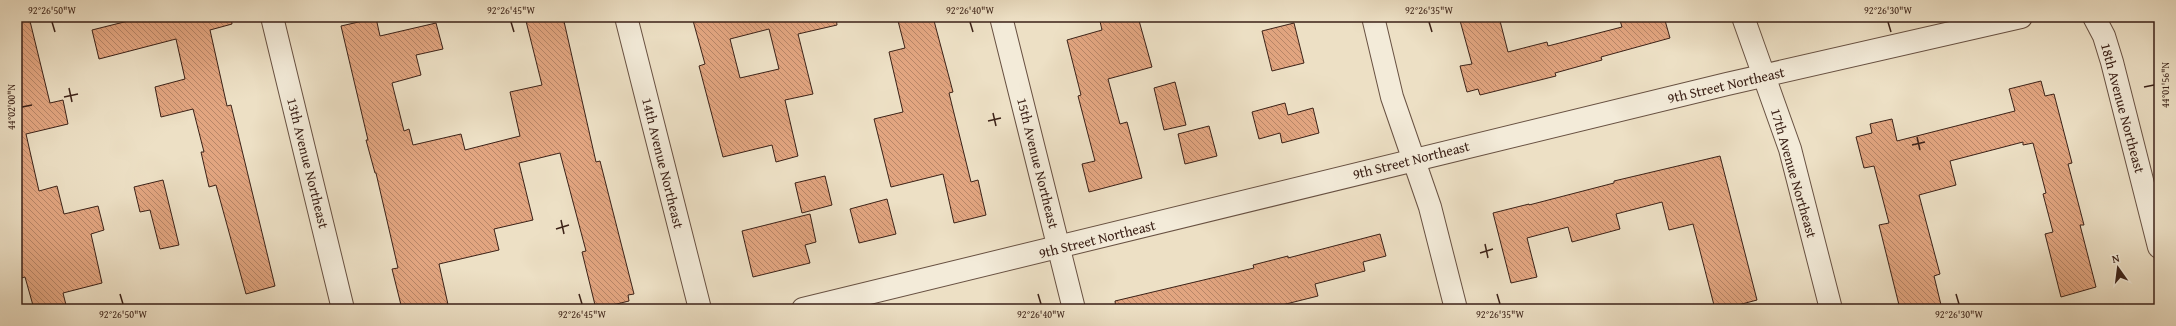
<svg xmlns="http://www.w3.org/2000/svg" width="2176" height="326" viewBox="0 0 2176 326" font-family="'Gentium Book Plus',serif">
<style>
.building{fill:url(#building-back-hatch);stroke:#3b2117;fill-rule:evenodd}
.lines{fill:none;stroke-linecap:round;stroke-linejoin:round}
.minor-casing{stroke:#685142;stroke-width:24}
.tertiary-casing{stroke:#685142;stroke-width:24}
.minor{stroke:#f3ebd9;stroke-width:22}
.tertiary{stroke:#f3ebd9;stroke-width:22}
.ticks{fill:none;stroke:#3b2117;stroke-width:1.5}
.labels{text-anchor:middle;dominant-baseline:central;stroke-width:3;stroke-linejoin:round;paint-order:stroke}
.street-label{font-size:14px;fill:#3b2117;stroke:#f3ebd9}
.neatline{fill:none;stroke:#3b2117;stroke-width:1.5}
.ticks-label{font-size:10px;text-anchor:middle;fill:#3b2117}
</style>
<defs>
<pattern id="building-back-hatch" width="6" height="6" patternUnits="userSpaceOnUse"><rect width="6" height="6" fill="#e2a580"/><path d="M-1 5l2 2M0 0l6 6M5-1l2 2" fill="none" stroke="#b88668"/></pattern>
</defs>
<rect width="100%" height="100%" fill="#ede0c5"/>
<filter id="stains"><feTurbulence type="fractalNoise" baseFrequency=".005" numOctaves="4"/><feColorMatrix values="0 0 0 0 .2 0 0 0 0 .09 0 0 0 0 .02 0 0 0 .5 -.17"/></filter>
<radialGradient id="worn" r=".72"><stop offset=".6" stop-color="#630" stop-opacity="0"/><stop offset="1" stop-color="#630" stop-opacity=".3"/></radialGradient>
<!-- building -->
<path class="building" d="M17 17H29L50 103 63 100 68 124 26 134 39 191 57 186 64 214 98 206 104 230 91 234 102 283 63 293 67 309H34L25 277 17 279Z
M144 17H231L232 24 210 30 227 106 231 105 275 286 246 294 216 185 209 187 201 152H204L193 109 161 117 155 87 185 79 176 39 99 59 92 30Z
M525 17H563L596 162 600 161 634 294 628 295 629 301 596 309 582 252 586 251 560 153 519 163 533 220 494 229 499 250 439 264 449 309H402L392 269 398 268 376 173H375L366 140H368L341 26 376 18 380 36 436 23 443 49 416 55 421 75 392 83 404 131 409 129 413 145 461 134 465 150 520 136 510 92 542 85Z
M692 17H836L837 25 798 34 813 94 785 100 798 156 776 162 772 145 723 157 699 66 705 64ZM769 29 779 69 740 78 730 39Z
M897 17H933L953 92 949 93 971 182 978 180 986 215 954 223 943 174 891 187 874 119 903 112 889 52 905 48Z
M1099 17H1138L1152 67 1108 79 1120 124 1127 122 1142 178 1089 192 1082 164 1095 161 1078 96 1081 95 1067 40 1102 30Z
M1459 17H1499L1508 52 1547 42 1548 46 1622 27 1619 17H1664L1670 38 1601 57 1602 60 1555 73 1556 76 1480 95 1478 89 1467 92 1460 66 1472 64Z
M1294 23 1304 63 1272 71 1262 31Z
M2041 81 2045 96 2054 94 2072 163 2068 164 2084 225H2080L2096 287 2061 297 2045 234 2053 232 2043 194 2046 193 2033 143 2023 145V142L1950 161 1956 185 1919 195 1940 274 1934 276 1942 309H1900L1879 225 1889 223 1874 166 1864 168 1856 137 1872 133 1870 124 1892 119 1897 141 2015 111 2009 89Z
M1175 82 1186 125 1164 130 1154 88Z
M1285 103 1288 115 1313 108 1319 133 1282 143 1280 133 1259 139 1252 112Z
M1209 126 1217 156 1185 164 1178 134Z
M1720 156 1757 300 1723 309H1715L1693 224 1669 230 1662 202 1616 214 1620 229 1572 242 1568 227 1527 238 1537 277 1511 283 1493 213 1529 204V205L1614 183V181Z
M825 176 832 205 802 213 795 183Z
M163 180 179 245 160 249 150 210 140 212 134 187Z
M887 199 896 234 859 243 850 209Z
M810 214 816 242 805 245 810 263 753 277 742 231Z
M1380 234 1386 256 1363 262 1365 271 1315 284 1318 296 1266 309H1116L1115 301 1254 268 1253 265 1288 256V258Z"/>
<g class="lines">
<!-- minor casing -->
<g class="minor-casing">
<path id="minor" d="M272 17 343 309
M626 17 700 309
M1001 17 1074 309
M1373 17 1392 97 1430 207 1456 309
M1743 17 1790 149 1831 309"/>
</g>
<!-- tertiary casing -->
<g class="tertiary-casing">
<path id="tertiary" d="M2094 17 2104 36 2112 62 2159 247
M803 309 1727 84 2021 17"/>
</g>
<!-- minor -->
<use href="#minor" class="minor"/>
<!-- tertiary -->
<use href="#tertiary" class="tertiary"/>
</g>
<!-- ticks -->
<path class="ticks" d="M52 22 55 32M511 22 514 32M970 22 973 32M1429 22 1432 32M1888 22 1891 32M2144 87 2154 85M69 88 72 102M64 97 78 94M22 107 32 105M993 113 996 126M988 121 1001 118M1917 137 1920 150M1912 145 1925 142M561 220 564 234M556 229 569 225M1485 244 1488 258M1480 253 1493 249M120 294 123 304M579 294 582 304M1038 294 1041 304M1497 294 1500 304M1956 294 1959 304"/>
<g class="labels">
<!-- street labels -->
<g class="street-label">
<text transform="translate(1726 85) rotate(-13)">9th Street Northeast</text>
<text transform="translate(2123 108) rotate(75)">18th Avenue Northeast</text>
<text transform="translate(1411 160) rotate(-14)">9th Street Northeast</text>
<text transform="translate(308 163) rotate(76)">13th Avenue Northeast</text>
<text transform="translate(663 163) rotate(76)">14th Avenue Northeast</text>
<text transform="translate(1038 163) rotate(76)">15th Avenue Northeast</text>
<text transform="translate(1794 173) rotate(74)">17th Avenue Northeast</text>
<text transform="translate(1097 239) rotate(-14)">9th Street Northeast</text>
</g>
</g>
<!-- margin -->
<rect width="2176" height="326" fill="none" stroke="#ede0c5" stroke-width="44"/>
<!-- north arrow -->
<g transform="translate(2118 268) rotate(346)" stroke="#f3ebd9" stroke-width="3" paint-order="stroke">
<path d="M0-3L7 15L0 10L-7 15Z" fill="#3b2117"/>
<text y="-6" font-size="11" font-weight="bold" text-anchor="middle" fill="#3b2117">N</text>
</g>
<rect x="22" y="22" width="2132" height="282" class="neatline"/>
<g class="ticks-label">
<text x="52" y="14">92°26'50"W</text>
<text x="511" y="14">92°26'45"W</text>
<text x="970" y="14">92°26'40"W</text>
<text x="1429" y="14">92°26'35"W</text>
<text x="1888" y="14">92°26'30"W</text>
<text transform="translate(2165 85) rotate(-90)" y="4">44°01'56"N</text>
<text transform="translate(11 107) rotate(-90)" y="4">44°02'00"N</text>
<text x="123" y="318">92°26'50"W</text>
<text x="582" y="318">92°26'45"W</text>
<text x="1041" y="318">92°26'40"W</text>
<text x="1500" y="318">92°26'35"W</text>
<text x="1959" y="318">92°26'30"W</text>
</g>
<rect width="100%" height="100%" filter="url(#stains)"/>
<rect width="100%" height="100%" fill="url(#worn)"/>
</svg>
